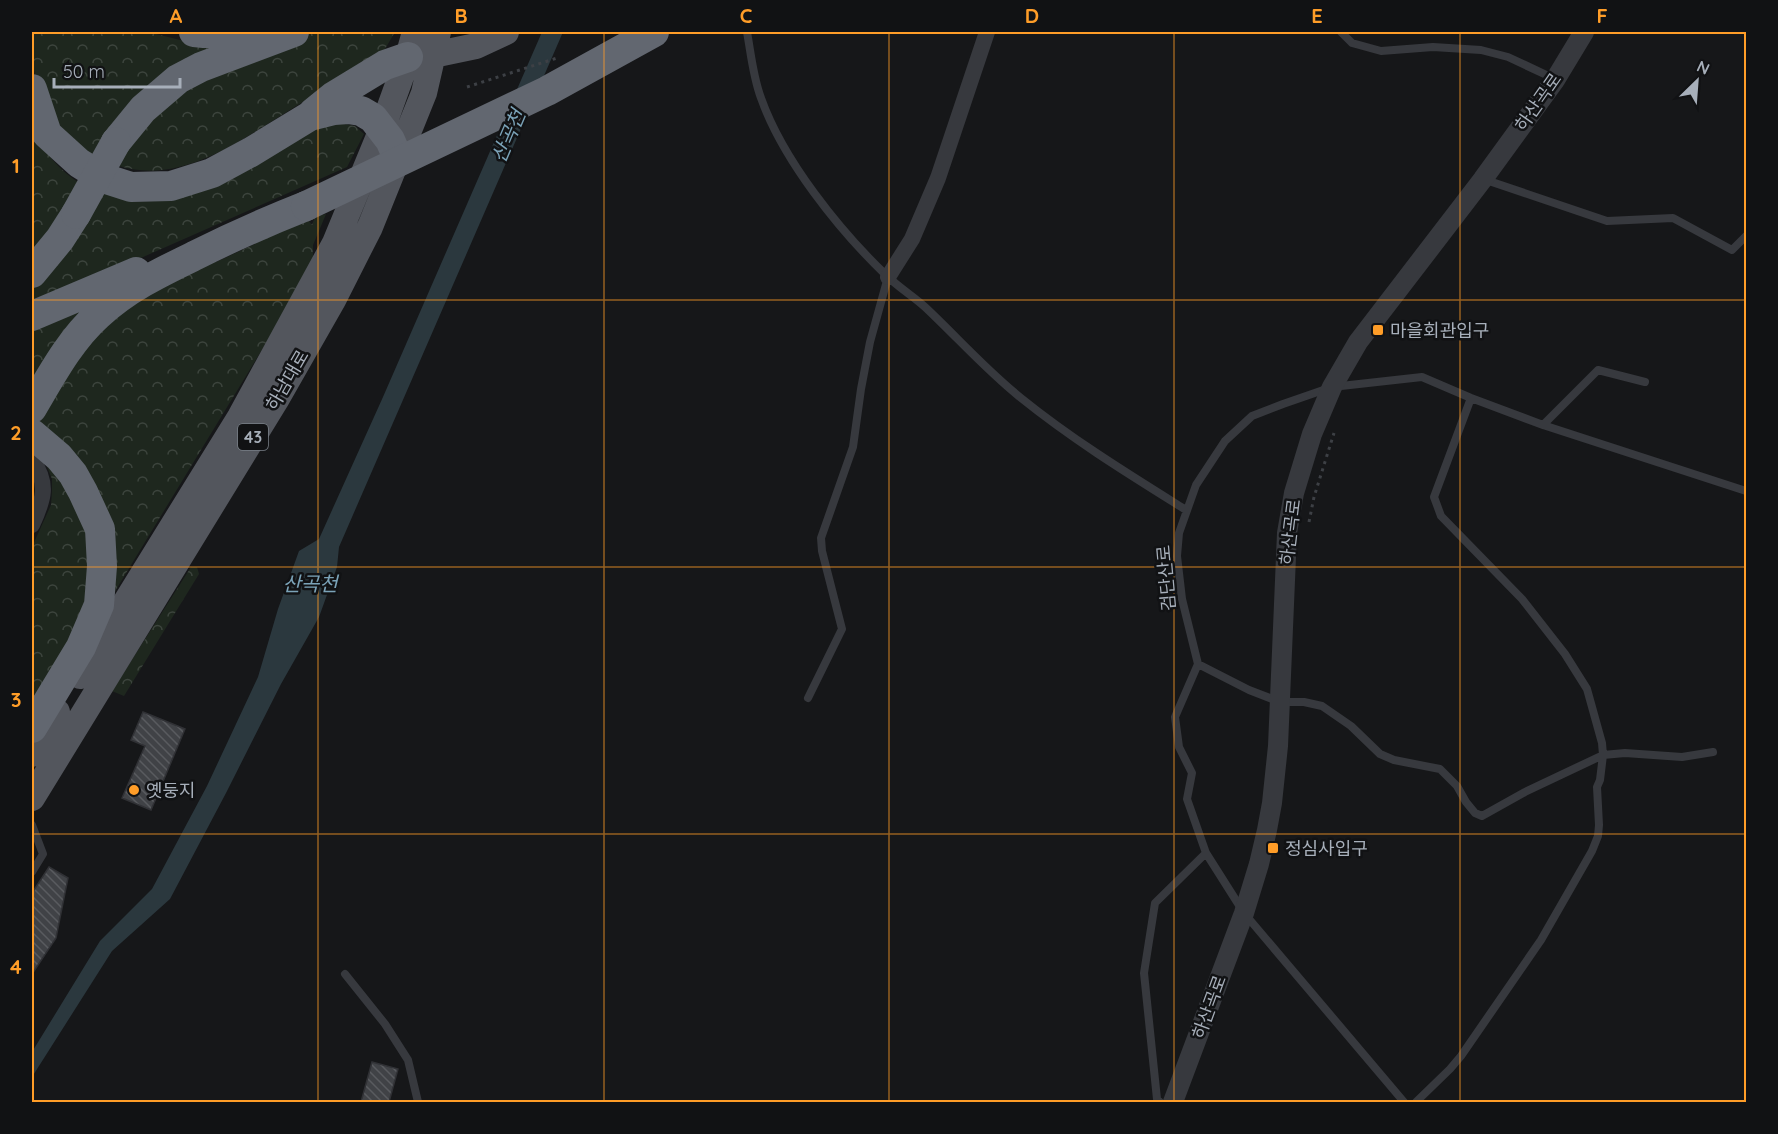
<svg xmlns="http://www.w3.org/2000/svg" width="1778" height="1134" viewBox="0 0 1778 1134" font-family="Quicksand,'Noto Sans KR',sans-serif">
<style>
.forest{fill:url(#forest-crowns)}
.water{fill:#2b383e}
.building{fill:url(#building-back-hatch);stroke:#303135;stroke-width:1.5}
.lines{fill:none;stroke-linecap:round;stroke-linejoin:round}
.path{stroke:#3d4045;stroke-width:3;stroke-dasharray:3 4.5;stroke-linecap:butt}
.service{stroke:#37393e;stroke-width:8}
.minor{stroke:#37393e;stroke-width:16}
.tertiary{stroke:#37393e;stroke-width:20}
.primary{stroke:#53565d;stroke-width:26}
.motorway{stroke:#626770;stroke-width:30}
.motorway-bridge{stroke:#626770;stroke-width:30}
.grid{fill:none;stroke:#ff9d28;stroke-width:1.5;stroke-opacity:0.55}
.poi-dot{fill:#ff9d28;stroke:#111214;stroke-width:2}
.labels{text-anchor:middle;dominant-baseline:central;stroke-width:5;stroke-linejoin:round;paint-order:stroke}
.shield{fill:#111214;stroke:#7a8088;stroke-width:1.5}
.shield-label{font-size:16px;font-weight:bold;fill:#a7afba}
.street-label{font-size:18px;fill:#a7afba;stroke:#111214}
.poi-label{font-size:18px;fill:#a7afba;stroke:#111214;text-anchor:start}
.water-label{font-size:20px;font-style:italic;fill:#7ba3b8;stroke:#111214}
.neatline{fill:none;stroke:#ff9d28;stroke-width:2}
.grid-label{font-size:20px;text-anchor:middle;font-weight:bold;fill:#ff9d28}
</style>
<defs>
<pattern id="forest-crowns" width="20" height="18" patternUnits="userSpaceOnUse" patternTransform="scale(1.5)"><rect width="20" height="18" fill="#1e271e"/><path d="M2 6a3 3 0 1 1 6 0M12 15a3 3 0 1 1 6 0" fill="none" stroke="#3c443d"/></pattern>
<pattern id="building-back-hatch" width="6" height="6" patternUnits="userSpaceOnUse" patternTransform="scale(1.5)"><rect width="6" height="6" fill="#404246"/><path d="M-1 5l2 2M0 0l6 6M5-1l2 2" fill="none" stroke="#595b5f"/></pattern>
</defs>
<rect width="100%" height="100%" fill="#161719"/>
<!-- forest -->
<path class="forest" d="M32 32H148L180 40 217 43 95 159 60 129 35 77 32 53Z
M312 32H395L382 54C352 72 322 90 293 108 241 140 180 187 116 165L165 103 252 53Z
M340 123 355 126 364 134 347 167 32 306V289L39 281 101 189 111 194 317 128Z
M32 129C45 152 58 170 81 184L32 261Z
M326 214 313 245V260L269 338 114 593 115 576 36 422 75 359 118 311 214 260 216 262 255 244 257 241 308 220 312 225 315 217Z
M99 298 32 389V327Z
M44 459 86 512 91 599 32 715V547L51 505 52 491V479Z
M191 567H197L199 574 124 696 112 691Z"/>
<!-- water -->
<path class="water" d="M542 32H563L339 547 337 567 319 617 281 684 226 793 170 899 112 951 32 1077V1052L100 941 152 889 207 786 258 677 278 609 299 551 319 539 383 397Z"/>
<!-- building -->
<path class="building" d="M143 712 185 729 151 810 122 798 145 746 131 740Z
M49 867 68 878 56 938 32 974V893Z
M372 1062 398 1069 389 1102H361Z"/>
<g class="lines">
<!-- path -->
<path class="path" d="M467 87 557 58
M1309 522 1314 497 1334 433"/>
<!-- service -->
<path class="service" d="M747 32C751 54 753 77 761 98 783 160 839 230 886 275 898 287 913 296 925 307 957 337 986 370 1021 398 1073 440 1130 475 1186 510
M1341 32 1352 43 1381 51 1433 47 1481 50 1508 57 1555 79
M1483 179 1607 221 1673 218 1732 250 1746 236
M1543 425 1598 370 1645 382
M1198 664 1249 690 1280 702H1304L1322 706 1351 726 1380 754 1394 760 1440 769 1457 786 1466 802 1475 813 1482 816 1525 792 1603 755 1625 753 1682 757 1713 752
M808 698 842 629 822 551 821 538 853 447 861 389 870 342 888 277
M32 825 43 854 32 872
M1206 853 1244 913 1404 1102
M345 974 385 1024 408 1060 418 1102
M1160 1102 1157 1099 1144 973 1155 903 1206 853 1187 799 1192 773 1179 747 1175 717 1198 664 1182 599 1177 556 1179 533 1196 485 1225 441 1252 416 1283 404 1332 387 1422 377 1471 398 1543 425 1746 491
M1416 1102 1450 1069 1461 1056 1541 940 1592 851 1598 836 1599 825 1597 787 1600 780 1603 755 1602 743 1587 689 1565 654 1522 599 1441 516 1434 497 1471 398"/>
<!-- minor -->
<path class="minor" d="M888 277 912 239 938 178 987 32
M32 459C49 484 44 499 32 525"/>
<!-- tertiary -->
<path class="tertiary" d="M1173 1102 1244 913 1259 864 1267 830 1272 803 1278 746 1287 533 1294 493 1312 434 1332 387 1358 342 1483 179 1555 80 1584 32"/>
<!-- primary -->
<path class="primary" d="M417 56 433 55 476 46 506 32
M80 676 240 417 335 243 382 129 408 57 415 32
M32 754 57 712
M32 798 276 400 333 300 370 227 424 93 438 32"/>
<!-- motorway -->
<path class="motorway" d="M194 32 204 33 242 32
M32 89 47 134 79 163 103 178 131 187 171 186 212 173 251 152 310 116 334 110 348 109 361 111 373 118 390 140 398 158
M313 113 334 96 385 65 408 57
M116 142 143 109 178 79 201 67 294 32
M32 273 60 239 76 214
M32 316 136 272
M32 408C51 376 70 340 98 315 127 288 161 272 196 255 232 237 268 221 306 206
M32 434 59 457 73 474 83 492 100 529 102 566 99 605 81 647 32 728"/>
<!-- motorway-bridge -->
<path class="motorway-bridge" d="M306 206 547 91 654 32
M76 214 116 142"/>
</g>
<!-- grid -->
<path class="grid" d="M318 32V1102M604 32V1102M889 32V1102M1174 32V1102M1460 32V1102M32 300H1746M32 567H1746M32 834H1746"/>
<!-- markers -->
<g class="poi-dot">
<rect x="1372" y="324" width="12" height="12" rx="3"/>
<circle cx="134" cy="790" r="6"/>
<rect x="1267" y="842" width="12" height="12" rx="3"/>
</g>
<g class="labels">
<!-- shield labels -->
<rect class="shield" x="238" y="424" width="30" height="26" rx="4.5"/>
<g class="shield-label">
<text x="253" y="437">43</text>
</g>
<!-- street labels -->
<g class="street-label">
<text transform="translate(1538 102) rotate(-55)">하산곡로</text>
<text transform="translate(287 380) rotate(-60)">하남대로</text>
<text transform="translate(1290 532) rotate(-83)">하산곡로</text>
<text transform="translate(1166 578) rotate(-95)">검단산로</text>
<text transform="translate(1209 1007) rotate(-70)">하산곡로</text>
</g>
<!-- poi labels -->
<g class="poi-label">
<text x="1390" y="330">마을회관입구</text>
<text x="146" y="790">옛둥지</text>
<text x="1285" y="848">정심사입구</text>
</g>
<!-- water labels -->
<g class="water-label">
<text transform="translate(508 136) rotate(-67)">산곡천</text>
<text x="310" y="583">산곡천</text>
</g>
</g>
<!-- border -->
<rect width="1778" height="1134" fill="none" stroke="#111214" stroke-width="66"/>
<!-- north arrow -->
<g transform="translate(1697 81) rotate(25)" stroke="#111214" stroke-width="4.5" paint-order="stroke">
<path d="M0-4.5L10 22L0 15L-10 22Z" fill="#a7afba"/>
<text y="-9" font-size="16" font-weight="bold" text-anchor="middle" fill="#a7afba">N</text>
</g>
<!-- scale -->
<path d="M54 78v9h126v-9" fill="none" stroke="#a7afba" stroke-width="3"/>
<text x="63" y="78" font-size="18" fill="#a7afba" stroke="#111214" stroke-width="4.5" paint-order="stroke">50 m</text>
<rect x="33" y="33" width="1712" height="1068" class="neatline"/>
<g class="grid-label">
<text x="176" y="23">A</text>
<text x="461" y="23">B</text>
<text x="746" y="23">C</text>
<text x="1032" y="23">D</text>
<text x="1317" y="23">E</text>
<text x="1602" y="23">F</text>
<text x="16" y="173">1</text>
<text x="16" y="440">2</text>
<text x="16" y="707">3</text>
<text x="16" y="974">4</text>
</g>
</svg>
